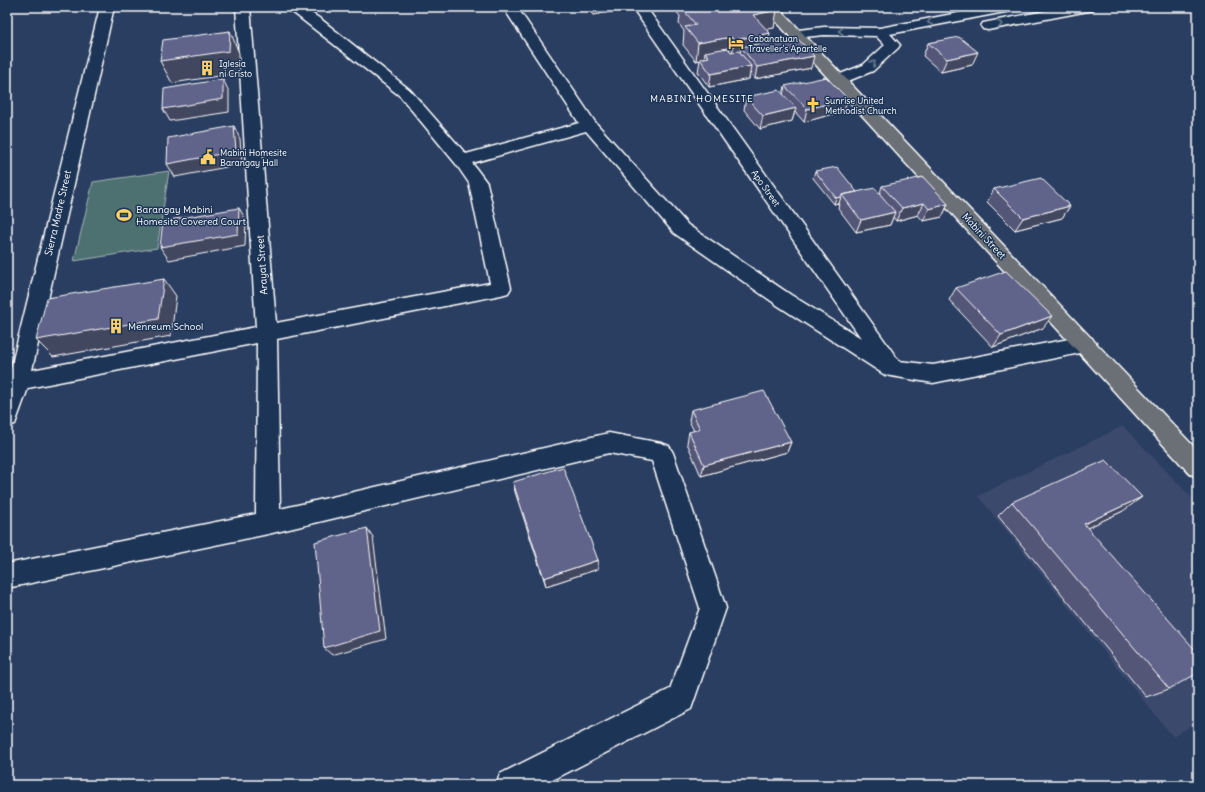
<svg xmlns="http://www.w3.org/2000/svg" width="1205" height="792" viewBox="0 0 1205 792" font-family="Delius,sans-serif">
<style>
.built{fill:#3a496d}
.green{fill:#4e6f6f;stroke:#a6b7b7}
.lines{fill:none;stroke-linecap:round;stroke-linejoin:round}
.minor-casing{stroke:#fff;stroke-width:3}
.major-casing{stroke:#fff;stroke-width:3}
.minor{fill:#1d3557;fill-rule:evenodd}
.major{fill:#6b6f75;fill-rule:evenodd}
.wall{fill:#535677;stroke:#fff}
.shaded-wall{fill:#434661;stroke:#fff}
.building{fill:#60648a;stroke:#fff}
.oneway{stroke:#6c7c92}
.labels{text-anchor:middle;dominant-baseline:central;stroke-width:3;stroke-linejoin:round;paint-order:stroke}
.far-poi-label{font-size:9px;fill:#fff;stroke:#1d3557;text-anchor:start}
.far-street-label{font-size:9px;fill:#fff;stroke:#1d3557}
.far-quarter-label{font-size:10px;letter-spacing:1px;fill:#fff;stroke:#1d3557}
.poi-label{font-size:10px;fill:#fff;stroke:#1d3557;text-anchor:start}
.street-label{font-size:10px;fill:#fff;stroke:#1d3557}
</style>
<rect width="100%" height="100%" fill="#2a3e61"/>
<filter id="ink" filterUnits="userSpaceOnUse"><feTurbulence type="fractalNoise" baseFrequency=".025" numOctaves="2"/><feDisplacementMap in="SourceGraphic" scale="8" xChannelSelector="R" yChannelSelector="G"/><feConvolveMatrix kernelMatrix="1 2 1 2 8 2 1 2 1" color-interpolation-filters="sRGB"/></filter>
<g filter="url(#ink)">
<!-- built -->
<path class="built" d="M1123 426 1198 504V721L1173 737 978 496Z"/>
<!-- green -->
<path class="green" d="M169 171 157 248 74 261 93 182Z"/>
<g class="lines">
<!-- minor casing -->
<g class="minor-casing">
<path id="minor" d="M100 7H114L32 370 256 327 236 7H250L276 323 490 283 469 183 456 164 400 96 286 7H302L322 20 410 90 466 154 579 123 503 7H517L595 122 688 225 791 295 861 338 632 7H646L899 361 933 365 1085 336 1092 338 1095 344 1092 350 1085 352 933 383 885 375 777 305 674 233 586 131 472 163 487 183 511 288 508 293 501 295 277 339 280 509 609 433 661 443 669 446 673 453 726 608 691 709 543 785H496L500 774 670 689 700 608 652 461 609 453 268 534 7 588V564L256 514 257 343 28 388 15 424 7 426V384Z
M989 7H1017L1015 10 1010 11 890 34 900 45 898 48 873 71 838 85 833 83 830 80 833 77 863 65 885 45 876 36 824 35 795 38 790 37 788 34 790 31 824 27 880 28Z
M1066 7H1095L1093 10 1088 11 988 30 983 29 981 26 983 23 988 22Z"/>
</g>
<!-- major casing -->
<g class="major-casing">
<path id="major" d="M763 7H778L1198 451V477L1190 474Z"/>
</g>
<!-- minor -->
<use href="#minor" class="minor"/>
<!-- major -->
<use href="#major" class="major"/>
</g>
<!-- wall -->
<path class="wall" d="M587 7H622V10L593 15Z
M672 7H774V28L766 29 769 42 811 68 755 79 750 73 749 79 709 87 698 72 700 60 696 61 683 45 684 31 679 24 680 16Z
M928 43 972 65 941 72 923 56Z
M785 86 844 111 804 122 795 112 792 121 760 129 744 110 746 97 783 95Z
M815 171 857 192 880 193 882 186 948 204 942 217 923 221 918 215 896 221 893 217 890 225 856 232 838 208 839 203 834 204 813 178Z
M994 189 1070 206 1062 218 1015 230 987 202Z
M956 288 1043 328 993 347 949 300Z
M691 410 791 442 787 452 701 476 687 443 689 432 694 431 689 421Z
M513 482 598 560V569L546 586 515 492Z
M1012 502 1123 511 1087 528 1169 689 1146 697 998 516Z"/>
<!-- shaded-wall -->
<path class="shaded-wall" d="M592 7H622V10L593 15Z
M777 10 774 28 750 32 753 15Z
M230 31 239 53V73L172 83 160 61Z
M770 33 767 51 741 47 739 57 732 58 734 40Z
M731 37 729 55 709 57 705 52 704 59H700V60L696 61 698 43Z
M978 52 972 65 941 72 947 59Z
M814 56 811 68 755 79 757 67Z
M751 66 749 79 709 87 711 74Z
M223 79 229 92V112L170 121 163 109Z
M848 99 844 111 804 122 807 109Z
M796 108 792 121 760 129 763 116Z
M234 126 240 139 242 164 175 177 167 164Z
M841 197 839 203 834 204 836 198Z
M924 203 918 215 896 221 902 208Z
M948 204 942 217 923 221 929 209Z
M1070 206 1062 218 1015 230 1023 218Z
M239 208 246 220 245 246 169 260 160 247Z
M895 212 890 225 856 232 861 220Z
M164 279 176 296 171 336 53 357 36 340Z
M1052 316 1043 328 993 347 1001 335Z
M791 442 787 452 701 476 704 465Z
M1142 497 1123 511 1066 538 1084 524Z
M367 528 373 537 386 639 332 655 324 648Z
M598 560V569L546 586 544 578Z"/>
<!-- building -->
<path class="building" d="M681 7H774L777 10 753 15 770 33 734 40 731 37 698 43 685 27 696 25Z
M230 31 229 51 160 61 163 40Z
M796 37 814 56 757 67 741 47Z
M959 37 978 52 947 59 928 43Z
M728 48 731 52 739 51 751 66 711 74 700 59 709 57 705 52Z
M826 77 848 99 807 109 785 86Z
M223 79V99L163 109 164 89Z
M779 90 796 108 763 116 746 97Z
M234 126 236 151 167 164 168 138Z
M837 167 857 192 842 195 841 197 836 198 815 171Z
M923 177 948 204 929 209 924 203 902 208 882 186Z
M1041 178 1070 206 1023 218 994 189Z
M875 188 895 212 861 220 842 195Z
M239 208 238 234 160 247 163 221Z
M1006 271 1052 316 1001 335 956 288Z
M164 279 158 319 36 340 47 298Z
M764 391 791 442 704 465 689 432 700 429 691 410Z
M1106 460 1142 497 1084 524 1198 653V673L1169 689 1012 502Z
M563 467 598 560 544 578 513 482Z
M367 528 380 631 324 648 315 542Z"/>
<!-- one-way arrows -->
<defs><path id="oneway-chevron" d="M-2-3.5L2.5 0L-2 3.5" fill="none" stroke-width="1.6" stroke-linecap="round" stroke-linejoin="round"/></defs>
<g class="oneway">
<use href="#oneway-chevron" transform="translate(930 22) rotate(169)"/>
<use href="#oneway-chevron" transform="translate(1000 24) rotate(-11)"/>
<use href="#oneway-chevron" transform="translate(841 31) rotate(-178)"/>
<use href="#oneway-chevron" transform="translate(873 63) rotate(-43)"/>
</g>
</g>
<!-- icons -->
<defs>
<g id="hotel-bare" transform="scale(1.2)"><path d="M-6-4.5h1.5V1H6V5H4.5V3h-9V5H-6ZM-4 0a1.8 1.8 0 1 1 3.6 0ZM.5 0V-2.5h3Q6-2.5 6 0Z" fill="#ffd166" stroke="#1d3557" stroke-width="2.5" paint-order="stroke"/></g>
<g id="building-bare" transform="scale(1.2)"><path d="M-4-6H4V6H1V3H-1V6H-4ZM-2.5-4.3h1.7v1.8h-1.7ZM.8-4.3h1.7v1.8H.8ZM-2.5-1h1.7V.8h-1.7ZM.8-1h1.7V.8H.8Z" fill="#ffd166" stroke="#1d3557" stroke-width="2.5" paint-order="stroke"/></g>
<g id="church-bare" transform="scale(1.2)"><path d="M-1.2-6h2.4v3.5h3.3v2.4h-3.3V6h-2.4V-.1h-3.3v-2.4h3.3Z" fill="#ffd166" stroke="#1d3557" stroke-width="2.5" paint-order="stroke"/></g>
<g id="civic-bare" transform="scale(1.2)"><path d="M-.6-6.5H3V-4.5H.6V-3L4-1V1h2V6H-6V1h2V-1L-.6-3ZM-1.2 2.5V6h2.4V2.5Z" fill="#ffd166" stroke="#1d3557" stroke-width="2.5" paint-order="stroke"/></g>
<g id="stadium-bare" transform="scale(1.2)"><path d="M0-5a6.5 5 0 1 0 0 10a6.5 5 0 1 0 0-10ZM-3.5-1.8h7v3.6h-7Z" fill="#ffd166" stroke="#1d3557" stroke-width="2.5" paint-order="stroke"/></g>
</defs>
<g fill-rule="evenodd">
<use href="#hotel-bare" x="736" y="43"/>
<use href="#building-bare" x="207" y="68"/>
<use href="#church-bare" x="813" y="105"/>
<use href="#civic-bare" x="208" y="157"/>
<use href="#stadium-bare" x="124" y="215"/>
<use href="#building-bare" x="116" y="326"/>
</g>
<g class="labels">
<!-- far-poi labels -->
<g class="far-poi-label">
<text x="748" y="38">Cabanatuan<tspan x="748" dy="10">Traveller's Apartelle</tspan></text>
<text x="219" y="63">Iglesia<tspan x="219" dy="10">ni Cristo</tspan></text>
<text x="825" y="100">Sunrise United<tspan x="825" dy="10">Methodist Church</tspan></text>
<text x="220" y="152">Mabini Homesite<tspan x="220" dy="10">Barangay Hall</tspan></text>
</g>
<!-- far-street labels -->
<g class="far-street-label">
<text transform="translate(766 188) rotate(55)">Apo Street</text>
</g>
<!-- far-quarter labels -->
<g class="far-quarter-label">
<text x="702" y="98">MABINI HOMESITE</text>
</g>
<!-- poi labels -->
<g class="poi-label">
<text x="136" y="209">Barangay Mabini<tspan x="136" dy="12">Homesite Covered Court</tspan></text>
<text x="128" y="326">Menreum School</text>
</g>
<!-- street labels -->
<g class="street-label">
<text transform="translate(58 213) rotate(-77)">Sierra Madre Street</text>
<text transform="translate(984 236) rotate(47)">Mabini Street</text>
<text transform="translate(262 265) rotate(-94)">Arayat Street</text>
</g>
</g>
<!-- margin -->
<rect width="1205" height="792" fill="none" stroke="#1d3557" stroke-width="24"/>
<rect x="12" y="12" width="1181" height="768" fill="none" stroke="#fff" stroke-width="1.5" filter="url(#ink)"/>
</svg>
